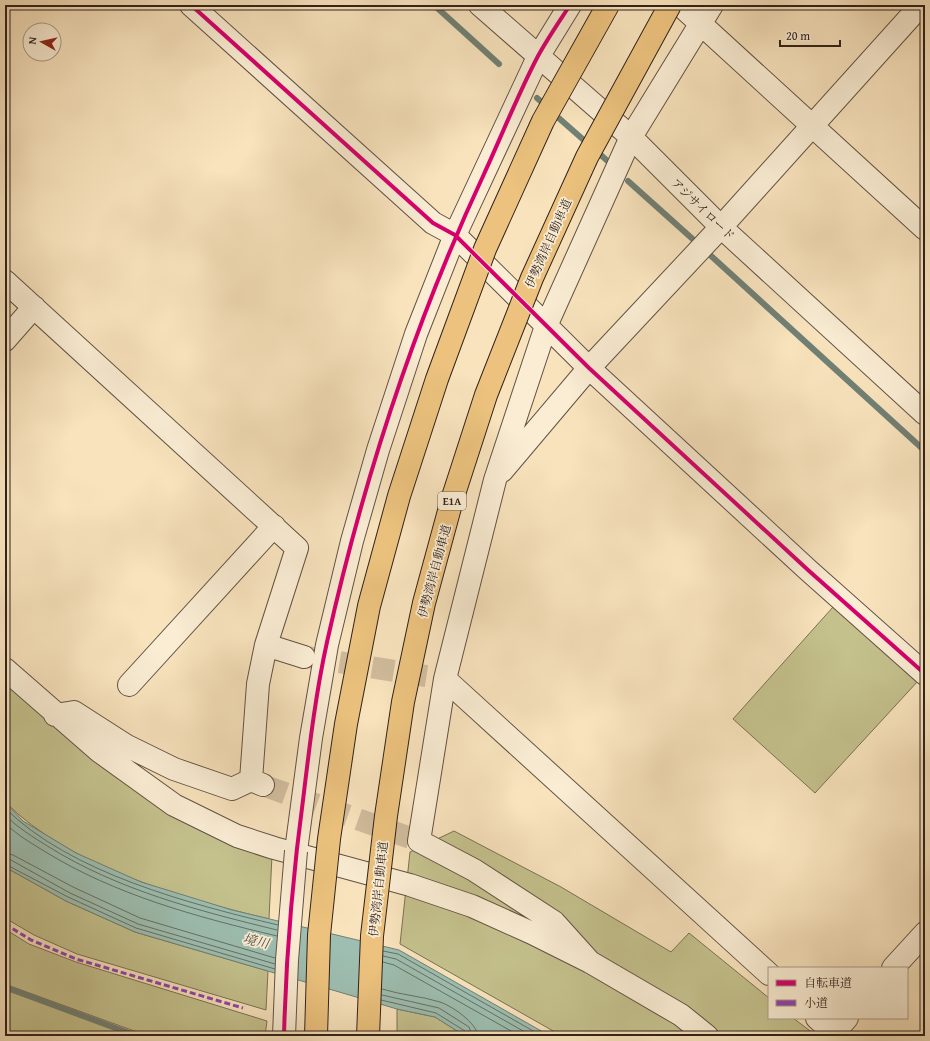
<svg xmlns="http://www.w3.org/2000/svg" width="930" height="1041" viewBox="0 0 930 1041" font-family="'Gentium Book Plus','Noto Serif JP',serif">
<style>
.green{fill:#c4c18d;stroke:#7a7254}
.water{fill:#9dbeb0;stroke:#718075}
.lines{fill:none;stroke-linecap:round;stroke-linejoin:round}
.shore{stroke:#667066;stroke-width:1}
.stream{stroke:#718075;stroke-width:6}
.minor-tunnel{stroke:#d0bc9d;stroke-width:22;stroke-dasharray:22 11;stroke-linecap:butt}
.minor-casing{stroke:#625244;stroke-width:24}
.tertiary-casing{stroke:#625244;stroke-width:24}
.minor{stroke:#faedd4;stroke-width:22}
.tertiary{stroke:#faedd4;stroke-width:22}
.tertiary-bridge-casing{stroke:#625244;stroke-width:24;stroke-linecap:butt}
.motorway-bridge-casing{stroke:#30221c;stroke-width:24;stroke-linecap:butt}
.tertiary-bridge{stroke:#faedd4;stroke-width:22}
.motorway-bridge{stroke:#ecc27e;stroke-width:22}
.quiet{stroke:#8e44ad;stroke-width:3;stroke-dasharray:6 3;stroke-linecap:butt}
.cycleway-casing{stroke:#faedd4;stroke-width:6}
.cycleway{stroke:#d6006c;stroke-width:4}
.labels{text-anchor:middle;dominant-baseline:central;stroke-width:3.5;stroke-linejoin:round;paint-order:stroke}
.shield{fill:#faedd4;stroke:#6d5f53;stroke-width:1}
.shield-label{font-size:11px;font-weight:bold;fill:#30221c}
.street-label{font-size:12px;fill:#30221c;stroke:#faedd4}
.water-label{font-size:13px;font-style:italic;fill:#515148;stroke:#faedd4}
</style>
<rect width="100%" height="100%" fill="#f8e3bd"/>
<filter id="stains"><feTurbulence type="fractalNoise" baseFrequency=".005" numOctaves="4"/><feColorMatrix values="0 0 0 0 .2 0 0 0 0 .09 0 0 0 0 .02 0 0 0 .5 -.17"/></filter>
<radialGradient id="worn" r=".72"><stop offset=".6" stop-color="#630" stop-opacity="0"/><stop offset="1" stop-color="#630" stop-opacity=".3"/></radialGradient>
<!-- green -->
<path class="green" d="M833 607 918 681 815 793 733 719Z
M5 679 53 722 272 855 269 919C181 898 70 867 5 802Z
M454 831 561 887 671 952 689 933 769 998V1018H793L817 1036H562L400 944 410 852Z
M5 867 66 901 135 932 268 971 266 1010 77 954 34 935 5 918Z
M5 929 29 944 76 962 267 1021 265 1036H148L10 986 5 983Z
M5 989 9 991 133 1036H5Z
M397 1009 435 1017 465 1036H397Z"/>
<!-- water -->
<path class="water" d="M5 802 23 821 76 853 141 882 232 910 399 950 550 1036H465L435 1017 397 1009 135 932 66 901 5 867Z"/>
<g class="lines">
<!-- shore -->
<path class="shore" d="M5 808C70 873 190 904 278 925
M5 815C18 828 33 837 49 847 118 890 199 911 277 930
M5 823C17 835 31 843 44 851 115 895 197 917 277 936
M5 853 13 855 73 887 140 918 275 958
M5 859 11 860 70 893 138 924 275 964
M5 864 68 897 136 928 275 969
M383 951 398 954 542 1036
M383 956 396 959 532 1036
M383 962 394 965 520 1036
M382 989C401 995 421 996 440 1002 452 1006 477 1023 478 1036
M382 995 439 1008 469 1027 472 1036
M381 1000 436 1013 465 1031 467 1036"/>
<!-- stream -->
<path class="stream" d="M434 5 499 64
M537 98 546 106
M553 113 611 164
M628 181 696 242
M709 254 925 451
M5 987 137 1036"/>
<!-- minor-tunnel -->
<path class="minor-tunnel" d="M307 657 445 679
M265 786 419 841"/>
<!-- minor casing -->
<g class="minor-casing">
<path id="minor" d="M191 5 433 223 455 235 589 368 808 570 925 674
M680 5 925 229
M5 281 297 548 266 645 258 684 251 780
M5 340 34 307
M502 471 589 368 721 227 921 5
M266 645 304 657
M5 669 99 751 174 805 237 836 274 848 410 885 472 906 532 933 590 962 681 1015 707 1036
M445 679 769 974
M129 685 274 526
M55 715 74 712 127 746 174 769 232 789 251 780 263 785
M590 962 554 922 474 870 419 841 445 679 495 480 546 326 631 137 712 5
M893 968 925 933
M817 1018 837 1036
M834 1033 847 1018"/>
</g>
<!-- tertiary casing -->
<g class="tertiary-casing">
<path id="tertiary" d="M480 5 631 137 721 227 925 414
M296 851 311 738 327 645 352 541 378 450 416 334 455 235 538 57 570 5"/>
</g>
<!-- minor -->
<use href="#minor" class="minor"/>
<!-- tertiary -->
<use href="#tertiary" class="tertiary"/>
<!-- tertiary-bridge casing -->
<g class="tertiary-bridge-casing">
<path id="tertiary-bridge" d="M284 1036 287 960 296 851"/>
</g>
<!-- motorway-bridge casing -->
<g class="motorway-bridge-casing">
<path id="motorway-bridge" d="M316 1036 319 935 329 839 346 724 369 606 399 496 437 379 485 249 543 121 608 5
M368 1036 372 936 386 816 403 702 424 603 452 500 486 395 532 278 587 157 670 5"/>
</g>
<!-- tertiary-bridge -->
<use href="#tertiary-bridge" class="tertiary-bridge"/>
<!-- motorway-bridge -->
<use href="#motorway-bridge" class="motorway-bridge"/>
<!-- quiet -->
<path class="quiet" d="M5 924 31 940 76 959 243 1008
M831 1036 834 1033"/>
<!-- cycleway casing -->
<g class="cycleway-casing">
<path id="cycleway" d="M191 5 433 223 455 235 589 368 808 570 925 674
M284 1036C286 954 293 873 304 792 310 742 316 692 327 642 363 481 414 324 484 174 502 135 518 94 538 56 548 38 559 22 570 5"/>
</g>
<!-- cycleway -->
<use href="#cycleway" class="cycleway"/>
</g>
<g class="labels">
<!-- shield labels -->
<rect class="shield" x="438" y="492" width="28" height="18" rx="3"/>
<g class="shield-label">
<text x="452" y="501">E1A</text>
</g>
<!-- street labels -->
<g class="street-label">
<text transform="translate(703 209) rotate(44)">アジサイロード</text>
<text transform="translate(548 243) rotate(-66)">伊勢湾岸自動車道</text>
<text transform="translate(434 571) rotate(-75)">伊勢湾岸自動車道</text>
<text transform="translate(378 889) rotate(-84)">伊勢湾岸自動車道</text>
</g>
<!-- water labels -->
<g class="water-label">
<text transform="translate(256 941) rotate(13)">境川</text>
</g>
</g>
<!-- margin -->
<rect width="930" height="1041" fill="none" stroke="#f8e3bd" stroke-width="20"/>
<rect x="6" y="6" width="918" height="1029" fill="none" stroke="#30221c" stroke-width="2"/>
<rect x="10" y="10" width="910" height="1021" fill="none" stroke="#30221c"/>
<!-- legend -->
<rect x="768" y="967" width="140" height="52" fill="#faedd4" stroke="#a99c8a"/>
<rect x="776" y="980" width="20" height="6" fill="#d6006c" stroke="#a99c8a"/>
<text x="804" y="987" font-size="12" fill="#30221c">自転車道</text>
<rect x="776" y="1000" width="20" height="6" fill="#8e44ad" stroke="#a99c8a"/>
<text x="804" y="1007" font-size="12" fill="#30221c">小道</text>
<!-- north arrow -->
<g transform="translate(42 42) rotate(278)"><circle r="19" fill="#faedd4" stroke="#a99c8a"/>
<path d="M0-3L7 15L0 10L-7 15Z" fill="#8f2418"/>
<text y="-6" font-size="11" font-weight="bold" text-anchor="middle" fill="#30221c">N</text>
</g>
<!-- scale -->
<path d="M780 40v6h60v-6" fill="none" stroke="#30221c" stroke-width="2"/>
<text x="786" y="40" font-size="12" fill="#30221c" stroke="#faedd4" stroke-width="3" paint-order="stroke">20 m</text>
<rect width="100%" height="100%" filter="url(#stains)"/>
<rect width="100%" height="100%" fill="url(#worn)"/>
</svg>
